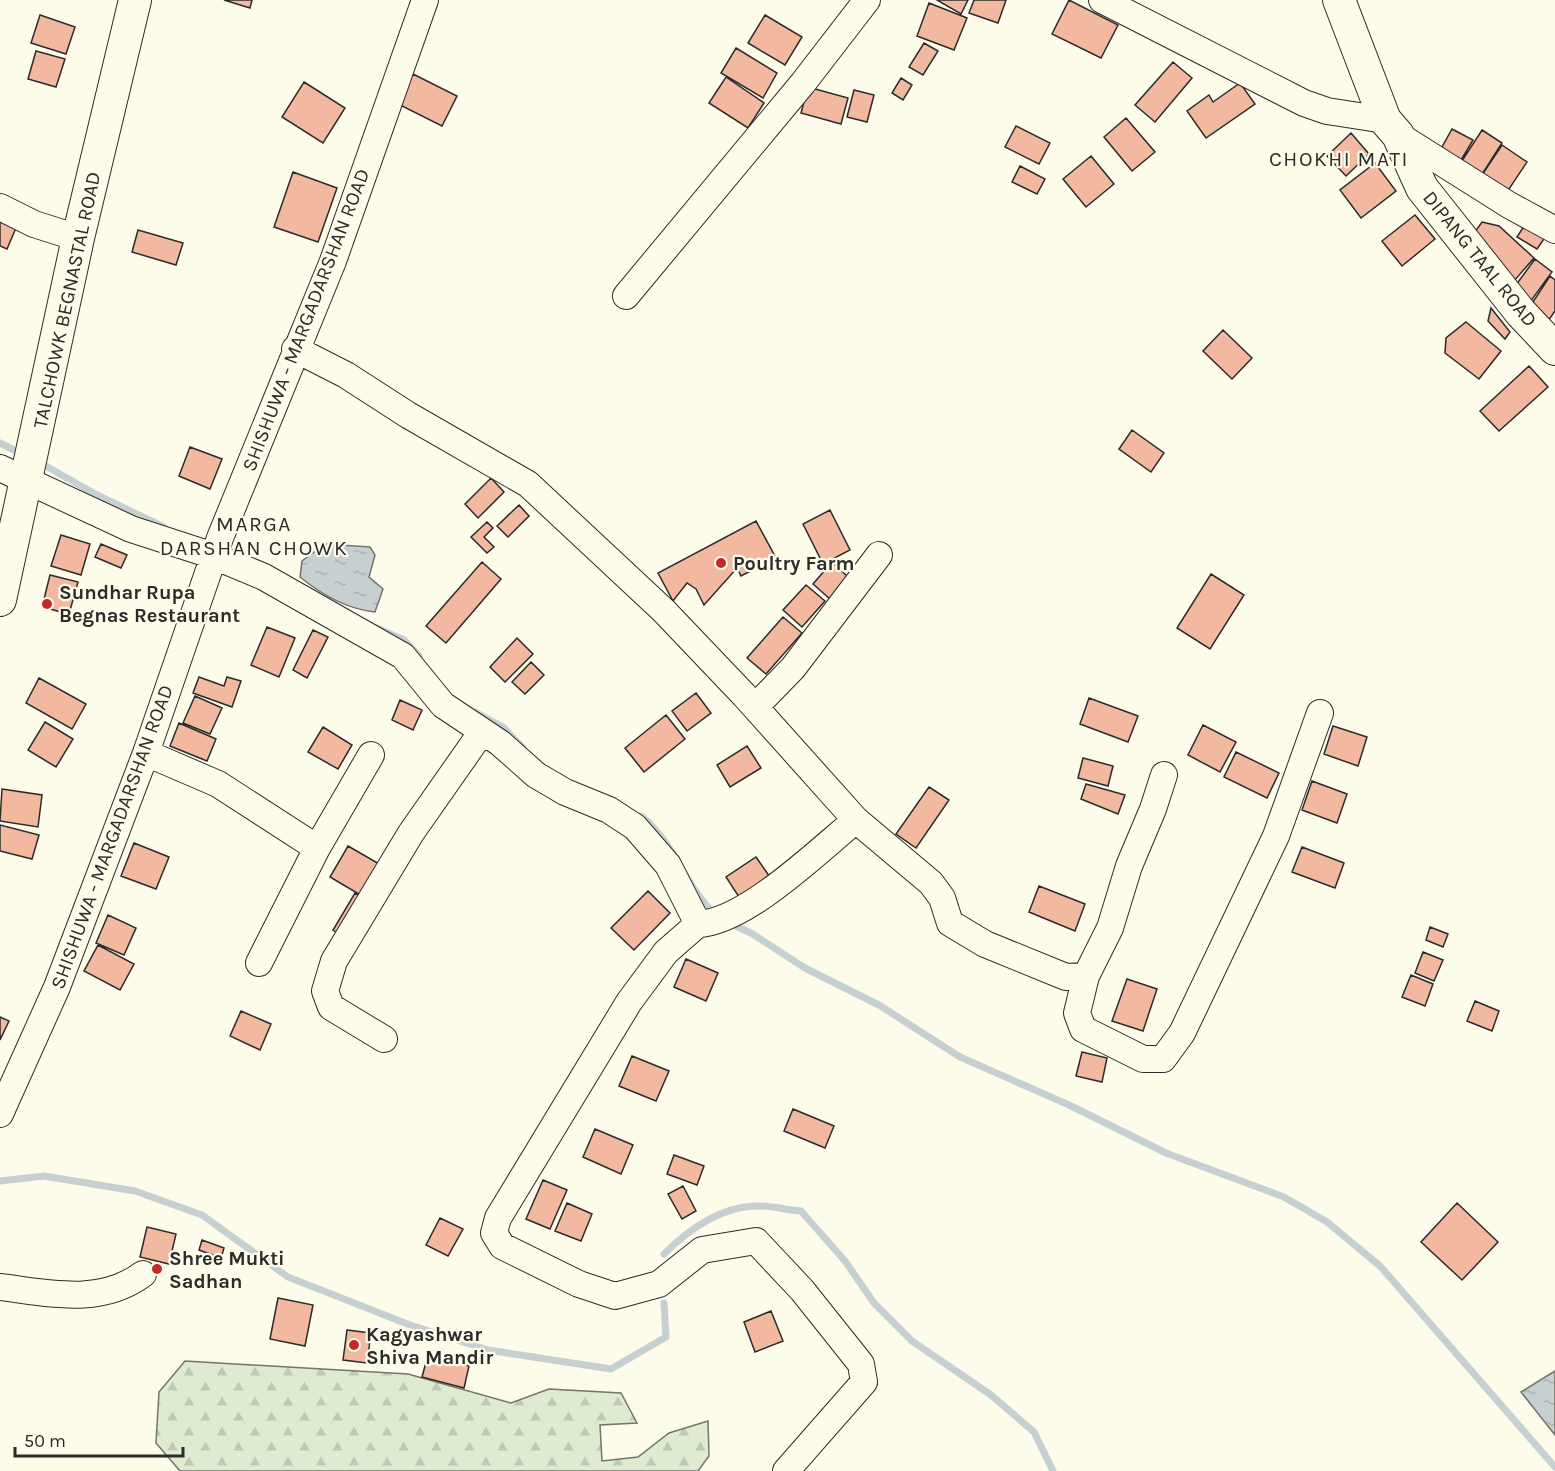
<svg xmlns="http://www.w3.org/2000/svg" width="1555" height="1471" viewBox="0 0 1555 1471" font-family="Karla,sans-serif">
<style>
.forest{fill:url(#forest-firs);stroke:#74746e;stroke-width:1.5}
.water{fill:url(#water-ripples);stroke:#74746e;stroke-width:1.5}
.lines{fill:none;stroke-linecap:round;stroke-linejoin:round}
.stream{stroke:#c7d0d0;stroke-width:7}
.building{fill:#f2b8a0;stroke:#2b2b2b;stroke-width:1.5}
.minor-casing{stroke:#2b2b2b;stroke-width:28}
.major-casing{stroke:#2b2b2b;stroke-width:34}
.minor{stroke:#fdfbea;stroke-width:26}
.major{stroke:#fdfbea;stroke-width:32}
.poi-dot{fill:#c62828;stroke:#fdfbea;stroke-width:2}
.labels{text-anchor:middle;dominant-baseline:central;stroke-width:4.5;stroke-linejoin:round;paint-order:stroke}
.street-label{font-size:20px;fill:#2b2b2b;stroke:#fdfbea}
.poi-label{font-size:20px;font-weight:bold;fill:#2b2b2b;stroke:#fdfbea;text-anchor:start}
.neighbourhood-label{font-size:21px;letter-spacing:1.5px;fill:#2b2b2b;stroke:#fdfbea}
</style>
<defs>
<pattern id="forest-firs" width="22" height="20" patternUnits="userSpaceOnUse" patternTransform="scale(1.5)"><rect width="22" height="20" fill="#deebd1"/><path d="M5 1l3.5 6h-7zM16 11l3.5 6h-7z" fill="#bfcab4"/></pattern>
<pattern id="water-ripples" width="26" height="14" patternUnits="userSpaceOnUse" patternTransform="scale(1.5)"><rect width="26" height="14" fill="#c7d0d0"/><path d="M2 4q2-2 4 0t4 0M15 11q2-2 4 0t4 0" fill="none" stroke="#abb3b3"/></pattern>
</defs>
<rect width="100%" height="100%" fill="#fdfbea"/>
<!-- forest -->
<path class="forest" d="M185 1361 408 1374 511 1403 549 1389 621 1393 637 1423 600 1425 602 1461 638 1457 669 1433 708 1421 709 1456 698 1471H180L156 1443 159 1392Z"/>
<!-- water -->
<path class="water" d="M325 544 370 547 375 555 369 577 383 589 375 612C347 609 322 595 300 577L302 561Z
M1555 1371V1435L1521 1392Z"/>
<g class="lines">
<!-- stream -->
<path class="stream" d="M0 443 22 454
M44 465 97 495 164 527
M377 628 404 640 419 656
M475 712 503 727 523 748
M641 816C676 843 684 886 715 914
M729 923 751 933 805 968 879 1005 960 1057 1069 1105 1166 1153 1284 1197 1327 1222 1380 1266 1555 1467
M0 1181 44 1176 135 1191 202 1215 288 1277 410 1325 488 1350 611 1369 666 1337 664 1303
M664 1254C687 1231 719 1208 754 1206 769 1205 786 1210 801 1211L845 1261 874 1303 912 1341 991 1395 1034 1432 1053 1471"/>
</g>
<!-- building -->
<path class="building" d="M224 0H252L250 8Z
M937 0H968L961 14Z
M974 0H1006L998 23 969 13Z
M1069 0 1118 25 1101 58 1052 34Z
M929 3 967 18 954 50 917 36Z
M40 15 75 27 66 54 31 43Z
M765 15 802 37 785 65 748 43Z
M924 43 938 51 923 75 909 67Z
M736 48 777 73 763 98 721 73Z
M36 51 65 59 56 87 28 79Z
M1173 62 1192 78 1155 122 1135 105Z
M413 74 457 96 442 126 398 104Z
M726 77 764 103 748 128 709 103Z
M901 78 912 85 903 100 892 93Z
M304 82 345 108 323 143 282 117Z
M1240 83 1255 104 1206 138 1187 111 1209 95 1213 102Z
M808 87 848 98 841 124 801 113Z
M854 90 874 95 867 122 847 117Z
M1126 118 1155 152 1132 171 1104 137Z
M1016 126 1050 143 1039 164 1005 147Z
M1452 129 1473 140 1457 167 1437 156Z
M1482 130 1502 143 1479 179 1458 167Z
M1351 133 1369 154 1346 176 1327 156Z
M1502 145 1527 162 1505 195 1480 178Z
M1091 156 1114 184 1086 207 1063 179Z
M1375 163 1396 191 1361 218 1340 190Z
M1020 166 1045 179 1037 194 1012 182Z
M293 172 337 188 318 242 274 227Z
M0 214 19 221 7 249 0 246Z
M1415 215 1435 239 1402 266 1382 241Z
M1482 222 1499 226 1534 258 1514 281 1472 236Z
M1526 223 1546 236 1537 249 1517 237Z
M138 230 183 243 176 265 132 252Z
M1535 259 1552 272 1530 302 1513 289Z
M1550 276 1555 280V311L1546 324 1527 311Z
M1491 308 1510 332 1505 339 1488 321Z
M1466 322 1501 351 1479 379 1445 353 1446 338Z
M1223 330 1252 358 1232 379 1203 351Z
M1529 366 1548 387 1499 431 1480 411Z
M1132 430 1164 453 1151 472 1119 449Z
M190 447 222 459 210 489 179 476Z
M491 478 504 492 478 518 465 504Z
M519 505 529 516 508 537 497 526Z
M830 510 850 550 823 564 803 524Z
M756 521 776 558 741 576 737 568 704 605 696 589 687 583 673 601 658 573Z
M487 522 493 528 484 537 494 547 487 553 471 537Z
M61 535 90 544 81 575 51 566Z
M101 544 127 555 121 568 95 557Z
M482 562 501 579 446 643 426 626Z
M832 562 849 578 830 599 813 584Z
M1211 574 1244 595 1210 649 1177 628Z
M50 575 78 582 69 614 42 607Z
M806 585 825 601 802 627 783 610Z
M783 617 802 633 766 674 747 658Z
M267 627 295 638 279 677 251 665Z
M313 630 328 637 307 678 293 670Z
M517 638 533 654 505 682 490 667Z
M531 662 544 675 525 694 512 682Z
M199 677 224 686 227 677 241 681 232 707 193 693Z
M39 678 86 704 72 729 26 703Z
M696 693 711 713 687 731 672 711Z
M195 696 222 708 210 734 183 723Z
M1089 698 1138 716 1128 742 1080 724Z
M400 700 422 710 413 730 392 720Z
M666 715 685 739 644 772 625 748Z
M45 722 73 739 56 767 28 750Z
M179 723 216 739 207 761 170 746Z
M1203 725 1236 742 1220 772 1188 755Z
M1333 726 1367 737 1358 766 1324 754Z
M323 727 352 745 338 769 308 752Z
M747 746 761 768 730 787 717 765Z
M1236 752 1279 773 1267 798 1224 777Z
M1083 758 1113 766 1108 786 1078 778Z
M1312 781 1347 794 1337 823 1302 810Z
M1086 784 1125 795 1118 814 1081 799Z
M929 787 949 800 916 848 896 834Z
M2 789 42 795 38 827 0 821Z
M0 825 39 835 32 859 0 851Z
M134 843 169 857 156 889 121 876Z
M348 846 381 865 362 896 330 877Z
M1302 847 1344 863 1335 888 1292 872Z
M756 857 772 880 741 900 726 877Z
M1039 886 1085 904 1075 931 1029 912Z
M648 891 670 913 634 950 611 928Z
M355 893 367 901 345 938 333 930Z
M108 915 136 928 124 955 96 943Z
M1430 927 1448 934 1443 947 1426 940Z
M98 945 134 964 120 990 84 971Z
M1423 952 1443 960 1434 981 1415 973Z
M686 959 718 973 706 1001 674 987Z
M1411 975 1433 984 1425 1006 1402 997Z
M1127 979 1157 989 1143 1031 1112 1021Z
M1475 1001 1499 1011 1492 1031 1467 1021Z
M241 1011 271 1024 260 1050 230 1036Z
M0 1017 9 1021 0 1040Z
M1082 1052 1107 1058 1102 1082 1076 1076Z
M632 1056 669 1071 656 1101 619 1086Z
M793 1109 834 1126 825 1148 784 1131Z
M595 1129 633 1145 621 1174 583 1157Z
M674 1155 704 1166 697 1185 667 1174Z
M543 1180 567 1190 550 1229 526 1219Z
M683 1186 696 1211 682 1219 668 1194Z
M567 1203 592 1214 581 1241 555 1231Z
M1457 1203 1498 1242 1462 1280 1421 1242Z
M440 1218 463 1229 448 1256 426 1245Z
M147 1227 176 1234 169 1264 140 1257Z
M202 1240 224 1248 221 1258 199 1250Z
M278 1298 313 1305 305 1346 270 1339Z
M771 1311 783 1341 755 1352 744 1322Z
M347 1330 371 1333 367 1363 343 1360Z
M428 1355 469 1366 464 1388 422 1377Z"/>
<g class="lines">
<!-- minor casing -->
<g class="minor-casing">
<path id="minor" d="M1102 0 1304 103 1327 111 1385 120
M1398 135 1509 205 1555 230
M0 207 34 224 78 238
M626 296 803 83 867 0
M295 349 346 375 408 415 528 484 664 611 744 695 856 820 931 883 942 898 950 923 985 944 1066 977 1086 976
M0 468 131 529 214 556 264 577 403 656 443 705 500 743 536 775 565 792 609 810 635 827 668 865 698 924
M755 707 793 668 879 555
M146 753 218 784 317 848
M1164 775 1153 809 1129 866 1110 928 1086 976 1077 1013 1083 1029 1143 1059H1163L1182 1033 1276 836 1320 713
M259 963 317 848 371 755
M384 1039 331 1007 325 991 334 961 411 833 481 733
M0 1114 57 987 146 753 220 538 333 261 425 0
M0 1287C49 1293 100 1306 143 1274
M786 1471 864 1382 861 1364 802 1290 756 1241 702 1250 659 1284 615 1296 579 1284 502 1246 494 1233 498 1218 629 1002 666 952 698 924C746 922 818 851 856 820"/>
</g>
<!-- major casing -->
<g class="major-casing">
<path id="major" d="M1339 0 1385 120 1398 135 1422 188 1521 313 1555 349
M0 600 78 238 135 0"/>
</g>
<!-- minor -->
<use href="#minor" class="minor"/>
<!-- major -->
<use href="#major" class="major"/>
</g>
<!-- markers -->
<g class="poi-dot">
<circle cx="721" cy="563" r="6"/>
<circle cx="47" cy="604" r="6"/>
<circle cx="157" cy="1269" r="6"/>
<circle cx="354" cy="1345" r="6"/>
</g>
<g class="labels">
<!-- street labels -->
<g class="street-label">
<text transform="translate(1480 259) rotate(51)">DIPANG TAAL ROAD</text>
<text transform="translate(67 300) rotate(-78)">TALCHOWK BEGNASTAL ROAD</text>
<text transform="translate(306 320) rotate(-69)">SHISHUWA - MARGADARSHAN ROAD</text>
<text transform="translate(112 837) rotate(-70)">SHISHUWA - MARGADARSHAN ROAD</text>
</g>
<!-- poi labels -->
<g class="poi-label">
<text x="733" y="563">Poultry Farm</text>
<text x="59" y="592">Sundhar Rupa<tspan x="59" dy="23">Begnas Restaurant</tspan></text>
<text x="169" y="1258">Shree Mukti<tspan x="169" dy="23">Sadhan</tspan></text>
<text x="366" y="1334">Kagyashwar<tspan x="366" dy="23">Shiva Mandir</tspan></text>
</g>
<!-- neighbourhood labels -->
<g class="neighbourhood-label">
<text x="1339" y="159">CHOKHI MATI</text>
<text x="254" y="524">MARGA<tspan x="254" dy="24">DARSHAN CHOWK</tspan></text>
</g>
</g>
<!-- scale -->
<path d="M15 1447v9h168v-9" fill="none" stroke="#2b2b2b" stroke-width="3"/>
<text x="24" y="1447" font-size="18" fill="#2b2b2b" stroke="#fdfbea" stroke-width="4.5" paint-order="stroke">50 m</text>
</svg>
